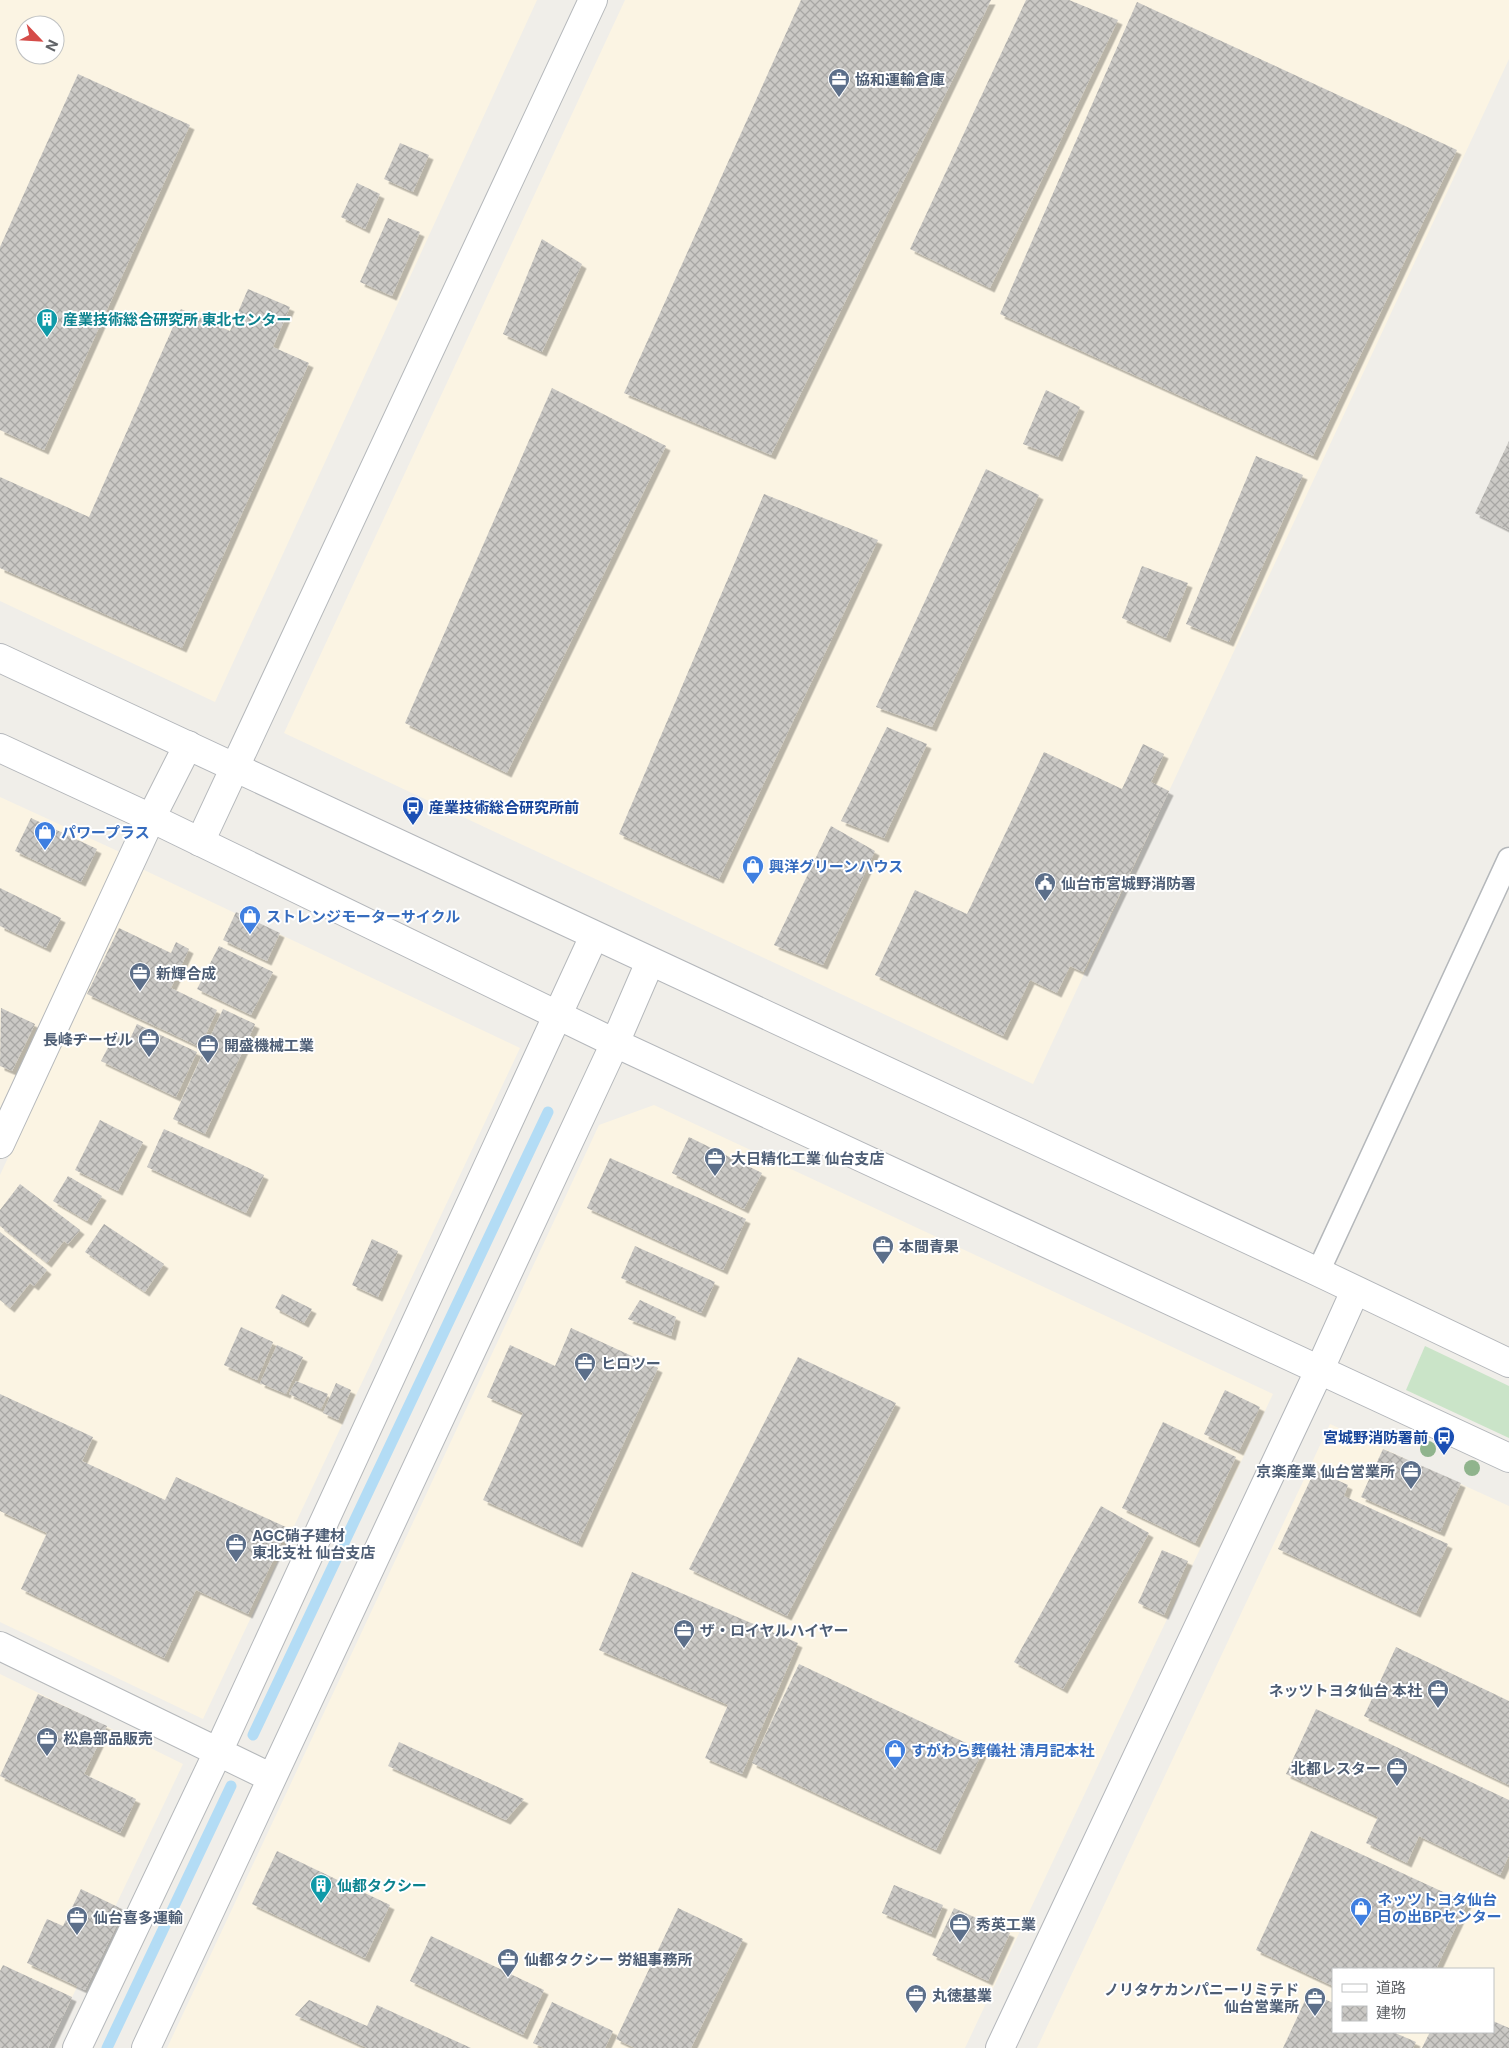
<svg xmlns="http://www.w3.org/2000/svg" width="1509" height="2048" viewBox="0 0 1509 2048" font-family="Inter,'Noto Sans JP',sans-serif">
<style>
.commercial{fill:#fbf4e3;fill-rule:evenodd}
.grass{fill:#cae4c8}
.lines{fill:none;stroke-linecap:round;stroke-linejoin:round}
.stream{stroke:#b3dcf5;stroke-width:11}
.building{fill:url(#building-cross-hatch);filter:url(#shadow)}
.lane-casing{stroke:#b5b8bb;stroke-width:25}
.street-casing{stroke:#b5b8bb;stroke-width:30}
.secondary-casing{stroke:#b4b7bb;stroke-width:30}
.lane{stroke:#fff;stroke-width:22}
.street{stroke:#fff;stroke-width:28}
.secondary{stroke:#fff;stroke-width:28}
.tree{fill:#90b48d}
.labels{text-anchor:middle;dominant-baseline:central;stroke-width:4;stroke-linejoin:round;paint-order:stroke}
.service-label{font-size:15px;font-weight:bold;fill:#4e5e75;stroke:#fff;text-anchor:start}
.culture-label{font-size:15px;font-weight:bold;fill:#0d838f;stroke:#fff;text-anchor:start}
.transit-label{font-size:15px;font-weight:bold;fill:#164399;stroke:#fff;text-anchor:start}
.shop-label{font-size:15px;font-weight:bold;fill:#366cbe;stroke:#fff;text-anchor:start}
</style>
<defs>
<pattern id="building-cross-hatch" width="8" height="8" patternUnits="userSpaceOnUse" patternTransform="scale(1.25)"><rect width="8" height="8" fill="#cbc9c5"/><path d="M0 0l8 8M0 8l8-8" fill="none" stroke="#a8a7a4"/></pattern>
<filter id="shadow"><feDropShadow dx="4.5" dy="4.5" stdDeviation="0" flood-color="#0004"/></filter>
</defs>
<rect width="100%" height="100%" fill="#f0eee9"/>
<!-- commercial -->
<path class="commercial" d="M0 0H537L215 702 0 601ZM25 25H55V55H25Z
M625 0H1509V59L1033 1084 284 733Z
M0 797 122 853 0 1110Z
M142 869 520 1048 203 1719 0 1622V1175Z
M654 1105 1273 1394 965 2048H167L599 1125Z
M1330 1424 1509 1506V2048H1037ZM1333 1969H1493V2032H1333Z
M0 1674 183 1764 48 2048H0Z"/>
<!-- grass -->
<path class="grass" d="M1425 1346 1509 1386V1438L1406 1390Z"/>
<g class="lines">
<!-- stream -->
<path class="stream" d="M253 1735 548 1112
M107 2048 231 1786"/>
</g>
<!-- building -->
<path class="building" d="M801 0H991L771 455 624 393Z
M1026 0H1069L1118 20 990 288 910 249Z
M1137 2 1457 150 1313 456 1000 314Z
M78 74 190 125 44 450 0 430V247Z
M400 143 429 155 413 192 384 179Z
M357 183 380 194 365 229 341 217Z
M388 218 420 232 392 296 360 282Z
M542 239 582 264 542 352 503 334Z
M248 289 290 307 273 347 309 363 182 648 0 568V477L89 517 181 309 230 331Z
M552 388 666 446 507 773 405 723Z
M1046 390 1080 407 1058 457 1023 444Z
M1509 441V530L1475 513Z
M1256 456 1303 475 1229 642 1186 624Z
M986 469 1039 495 932 727 876 707Z
M764 494 878 540 719 879 619 834Z
M1142 566 1188 583 1166 638 1122 618Z
M887 727 927 744 884 838 841 821Z
M1143 744 1164 754 1151 782 1169 791 1083 972 1070 966 1057 993 1030 980 1003 1036 875 975 915 890 967 914 1044 752 1122 789Z
M31 818 97 849 81 882 15 851Z
M831 826 875 851 823 965 774 945Z
M0 888 61 918 46 948 0 926Z
M236 912 280 933 267 961 223 940Z
M119 928 171 953 176 942 189 949 171 988 217 1010 200 1047 87 994Z
M219 946 273 972 251 1015 197 989Z
M1 1008 35 1024 12 1071 0 1066Z
M223 1009 255 1024 205 1134 173 1119Z
M137 1024 197 1052 176 1097 101 1061 115 1034 129 1041Z
M100 1120 143 1142 118 1191 75 1170Z
M164 1129 264 1175 246 1213 147 1167Z
M689 1137 762 1173 744 1209 672 1173Z
M610 1158 746 1219 723 1270 587 1208Z
M68 1176 102 1196 87 1221 53 1201Z
M20 1184 80 1230 68 1244 64 1241 47 1263 0 1226V1210Z
M104 1224 164 1264 145 1292 85 1252Z
M0 1232 47 1270 34 1286 30 1283 10 1308 0 1300Z
M372 1239 398 1251 378 1297 352 1285Z
M635 1246 715 1282 701 1313 621 1278Z
M282 1294 312 1309 304 1323 275 1308Z
M640 1300 676 1317 671 1336 628 1319Z
M241 1327 273 1342 257 1380 224 1365Z
M571 1328 658 1368 578 1543 483 1500 523 1413 487 1397 510 1345 555 1366Z
M277 1345 303 1357 286 1394 260 1383Z
M798 1357 896 1403 787 1616 689 1569Z
M296 1381 328 1394 321 1409 289 1394Z
M336 1383 351 1390 338 1420 323 1413Z
M1225 1390 1260 1407 1239 1451 1204 1434Z
M0 1394 93 1437 82 1461 165 1500 176 1477 288 1528 248 1614 196 1590 164 1658 21 1589 47 1533 0 1511Z
M1163 1422 1236 1457 1195 1543 1122 1508Z
M1383 1449 1461 1483 1440 1532 1361 1497Z
M1315 1470 1348 1485 1344 1496 1448 1544 1416 1613 1278 1549Z
M1101 1506 1149 1533 1063 1689 1014 1662Z
M1162 1550 1188 1561 1164 1615 1138 1603Z
M632 1572 798 1643 742 1774 705 1758 728 1705 599 1650Z
M1396 1647 1509 1701V1785L1364 1716Z
M799 1664 983 1751 936 1850 752 1763Z
M38 1694 107 1726 84 1774 136 1799 120 1833 0 1776Z
M1316 1709 1509 1800V1855L1500 1875 1419 1836 1407 1863 1366 1843 1378 1817 1286 1774Z
M399 1742 524 1799 506 1820 388 1766Z
M1311 1831 1467 1903 1436 1969H1333V1986L1256 1950Z
M277 1851 390 1905 365 1958 252 1904Z
M894 1885 943 1905 931 1934 882 1913Z
M81 1889 124 1910 85 1990 27 1963 47 1919 63 1926Z
M678 1908 743 1939 691 2048H635L616 2039Z
M954 1908 1010 1933 988 1981 932 1955Z
M431 1936 544 1990 523 2035 410 1981Z
M3 1965 72 1997 48 2048H0V1971Z
M1309 1992 1333 2003V2032H1393L1416 2042 1413 2048H1283Z
M309 2000 367 2026 377 2005 471 2048H367L295 2015Z
M552 2002 613 2031 605 2048H544L533 2043Z
M1493 2021 1509 2028V2048H1422L1430 2032H1493Z"/>
<g class="lines">
<!-- lane casing -->
<g class="lane-casing">
<path id="lane" d="M1318 1272 1509 859"/>
</g>
<!-- street casing -->
<g class="street-casing">
<path id="street" d="M200 842 593 0
M0 1144 151 818 188 745
M0 1646 272 1778
M77 2048 218 1752 594 936
M146 2048 615 1043 650 962"/>
</g>
<!-- secondary casing -->
<g class="secondary-casing">
<path id="secondary" d="M0 658 1318 1272 1509 1363
M0 748 151 818 615 1043 1509 1458
M1000 2048 1319 1371 1355 1291"/>
</g>
<!-- lane -->
<use href="#lane" class="lane"/>
<!-- street -->
<use href="#street" class="street"/>
<!-- secondary -->
<use href="#secondary" class="secondary"/>
</g>
<!-- trees -->
<g class="tree">
<circle cx="1428" cy="1449" r="8"/>
<circle cx="1472" cy="1468" r="8"/>
</g>
<!-- icons -->
<defs>
<g id="office-pin" transform="scale(1.125)"><path d="M0 17L-7.5 6A9.5 9.5 0 1 1 7.5 6Z" fill="#5c6f8a" stroke="#fff"/><path d="M-6-3h4V-5.5h4V-3h4V5H-6ZM-1-4.5V-3h2v-1.5ZM-6 0V1H6V0Z" fill="#fff"/></g>
<g id="building-pin" transform="scale(1.125)"><path d="M0 17L-7.5 6A9.5 9.5 0 1 1 7.5 6Z" fill="#0f9aa8" stroke="#fff"/><path d="M-4-6H4V6H1V3H-1V6H-4ZM-2.5-4.3h1.7v1.8h-1.7ZM.8-4.3h1.7v1.8H.8ZM-2.5-1h1.7V.8h-1.7ZM.8-1h1.7V.8H.8Z" fill="#fff"/></g>
<g id="bus-pin" transform="scale(1.125)"><path d="M0 17L-7.5 6A9.5 9.5 0 1 1 7.5 6Z" fill="#1a4fb4" stroke="#fff"/><path d="M-5-6H5V4H4V6H2V4H-2V6H-4V4H-5ZM-3.5-4V0h7V-4ZM-3.5 1.2v1.5H-2V1.2ZM2 1.2v1.5H3.5V1.2Z" fill="#fff"/></g>
<g id="shop-pin" transform="scale(1.125)"><path d="M0 17L-7.5 6A9.5 9.5 0 1 1 7.5 6Z" fill="#3f7fe0" stroke="#fff"/><path d="M-5-2.5h2.3a2.7 3.5 0 0 1 5.4 0H5L5.5 6h-11ZM-1.5-2.5h3a1.5 2.3 0 0 0-3 0Z" fill="#fff"/></g>
<g id="civic-pin" transform="scale(1.125)"><path d="M0 17L-7.5 6A9.5 9.5 0 1 1 7.5 6Z" fill="#5c6f8a" stroke="#fff"/><path d="M-.6-6.5H3V-4.5H.6V-3L4-1V1h2V6H-6V1h2V-1L-.6-3ZM-1.2 2.5V6h2.4V2.5Z" fill="#fff"/></g>
</defs>
<g fill-rule="evenodd">
<use href="#office-pin" x="839" y="79"/>
<use href="#building-pin" x="47" y="319"/>
<use href="#bus-pin" x="413" y="807"/>
<use href="#shop-pin" x="45" y="832"/>
<use href="#shop-pin" x="753" y="866"/>
<use href="#civic-pin" x="1045" y="883"/>
<use href="#shop-pin" x="250" y="916"/>
<use href="#office-pin" x="140" y="973"/>
<use href="#office-pin" x="149" y="1039"/>
<use href="#office-pin" x="208" y="1045"/>
<use href="#office-pin" x="715" y="1158"/>
<use href="#office-pin" x="883" y="1246"/>
<use href="#office-pin" x="585" y="1363"/>
<use href="#bus-pin" x="1444" y="1437"/>
<use href="#office-pin" x="1411" y="1471"/>
<use href="#office-pin" x="236" y="1544"/>
<use href="#office-pin" x="684" y="1630"/>
<use href="#office-pin" x="1438" y="1690"/>
<use href="#office-pin" x="47" y="1738"/>
<use href="#shop-pin" x="895" y="1750"/>
<use href="#office-pin" x="1397" y="1768"/>
<use href="#building-pin" x="321" y="1885"/>
<use href="#shop-pin" x="1361" y="1908"/>
<use href="#office-pin" x="77" y="1917"/>
<use href="#office-pin" x="960" y="1924"/>
<use href="#office-pin" x="508" y="1959"/>
<use href="#office-pin" x="916" y="1995"/>
<use href="#office-pin" x="1315" y="1998"/>
</g>
<g class="labels">
<!-- service labels -->
<g class="service-label">
<text x="855" y="79">協和運輸倉庫</text>
<text x="1061" y="883">仙台市宮城野消防署</text>
<text x="156" y="973">新輝合成</text>
<text x="133" y="1039" text-anchor="end">長峰ヂーゼル</text>
<text x="224" y="1045">開盛機械工業</text>
<text x="731" y="1158">大日精化工業 仙台支店</text>
<text x="899" y="1246">本間青果</text>
<text x="601" y="1363">ヒロツー</text>
<text x="1395" y="1471" text-anchor="end">京楽産業 仙台営業所</text>
<text x="252" y="1535">AGC硝子建材<tspan x="252" dy="17">東北支社 仙台支店</tspan></text>
<text x="700" y="1630">ザ・ロイヤルハイヤー</text>
<text x="1422" y="1690" text-anchor="end">ネッツトヨタ仙台 本社</text>
<text x="63" y="1738">松島部品販売</text>
<text x="1381" y="1768" text-anchor="end">北都レスター</text>
<text x="93" y="1917">仙台喜多運輸</text>
<text x="976" y="1924">秀英工業</text>
<text x="524" y="1959">仙都タクシー 労組事務所</text>
<text x="1299" y="1989" text-anchor="end">ノリタケカンパニーリミテド<tspan x="1299" dy="17">仙台営業所</tspan></text>
<text x="932" y="1995">丸徳基業</text>
</g>
<!-- culture labels -->
<g class="culture-label">
<text x="63" y="319">産業技術総合研究所 東北センター</text>
<text x="337" y="1885">仙都タクシー</text>
</g>
<!-- transit labels -->
<g class="transit-label">
<text x="429" y="807">産業技術総合研究所前</text>
<text x="1428" y="1437" text-anchor="end">宮城野消防署前</text>
</g>
<!-- shop labels -->
<g class="shop-label">
<text x="61" y="832">パワープラス</text>
<text x="769" y="866">興洋グリーンハウス</text>
<text x="266" y="916">ストレンジモーターサイクル</text>
<text x="911" y="1750">すがわら葬儀社 清月記本社</text>
<text x="1377" y="1899">ネッツトヨタ仙台<tspan x="1377" dy="17">日の出BPセンター</tspan></text>
</g>
</g>
<!-- legend -->
<rect x="1332" y="1968" width="162" height="65" fill="#ffffff" stroke="#bfc1c2"/>
<rect x="1342" y="1984" width="25" height="8" fill="#ffffff" stroke="#bfc1c2"/>
<text x="1376" y="1993" font-size="15" fill="#606367">道路</text>
<rect x="1342" y="2006" width="25" height="15" fill="url(#building-cross-hatch)" stroke="#bfc1c2"/>
<text x="1376" y="2018" font-size="15" fill="#606367">建物</text>
<!-- north arrow -->
<g transform="translate(40 40) rotate(115)"><circle r="24" fill="#ffffff" stroke="#bfc1c2"/>
<path d="M0-4L9 19L0 12L-9 19Z" fill="#d54c49"/>
<text y="-8" font-size="14" font-weight="bold" text-anchor="middle" fill="#606367">N</text>
</g>
</svg>
